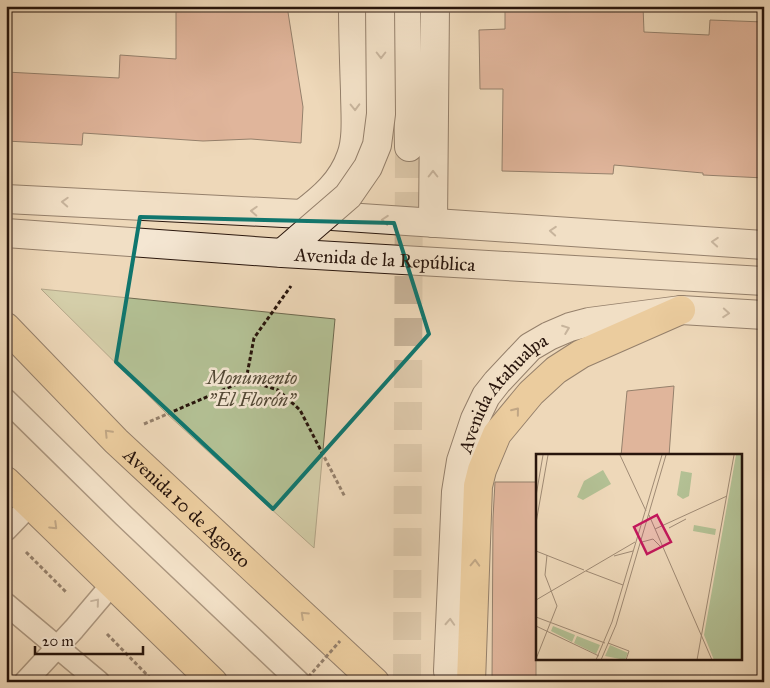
<svg xmlns="http://www.w3.org/2000/svg" width="770" height="688" viewBox="0 0 770 688" font-family="'IM FELL Great Primer',serif">
<style>
.green{fill:#b3c094;stroke:#6e6a50}
.building{fill:#cf8b77;stroke:#28150c}
.lines{fill:none;stroke-linecap:round;stroke-linejoin:round}
.secondary-tunnel{stroke:#c6b196;stroke-width:28;stroke-dasharray:28 14;stroke-linecap:butt}
.service-casing{stroke:#5a4637;stroke-width:24}
.secondary-casing{stroke:#28150c;stroke-width:30}
.primary-casing{stroke:#28150c;stroke-width:30}
.path{stroke:#28150c;stroke-width:3;stroke-dasharray:4 2.5;stroke-linecap:butt}
.service{stroke:#f4e6d2;stroke-width:21}
.secondary{stroke:#f4e6d2;stroke-width:28}
.primary{stroke:#e7bc7c;stroke-width:28}
.secondary-bridge-casing{stroke:#28150c;stroke-width:30;stroke-linecap:butt}
.path-bridge{stroke:#28150c;stroke-width:3;stroke-dasharray:4 2.5;stroke-linecap:butt}
.secondary-bridge{stroke:#f4e6d2;stroke-width:28}
.oneway{stroke:#988879}
.oneway2{stroke:#886844}
.marked{fill:none;stroke:#0f766e;stroke-width:4;stroke-linejoin:round}
.labels{text-anchor:middle;dominant-baseline:central;stroke-width:5;stroke-linejoin:round;paint-order:stroke}
.street-label{font-size:19px;fill:#28150c;stroke:#f4e6d2}
.park-label{font-size:19px;font-style:italic;fill:#524835;stroke:#f4e6d2}
.inset-road{fill:none;stroke:#9f8a74;stroke-width:1}
.view{fill:#c2185b;fill-opacity:0.15;stroke:#c2185b;stroke-width:2.5}
.inset-edge{fill:none;stroke:#28150c;stroke-width:2.5}
</style>
<rect width="100%" height="100%" fill="#eed8b9"/>
<filter id="stains"><feTurbulence type="fractalNoise" baseFrequency=".004" numOctaves="4"/><feColorMatrix values="0 0 0 0 .2 0 0 0 0 .09 0 0 0 0 .02 0 0 0 .5 -.17"/></filter>
<radialGradient id="worn" r=".72"><stop offset=".6" stop-color="#630" stop-opacity="0"/><stop offset="1" stop-color="#630" stop-opacity=".3"/></radialGradient>
<!-- green -->
<path class="green" d="M41 289 335 319 314 548 167 414Z"/>
<!-- building -->
<path class="building" d="M176 6H287L303 107 301 143 251 139 203 141 83 133 82 145 6 141V72L119 78 120 55 176 59Z
M505 6H643L644 32 709 35 710 20 764 22V178L703 175V173L614 165 613 174 502 171 503 89H480L479 30 505 29Z
M674 386 669 456H621L627 391Z
M495 482H538V565H536V682H492L493 518Z"/>
<g class="lines">
<!-- secondary-tunnel -->
<path class="secondary-tunnel" d="M407 682 409 147"/>
<!-- service casing -->
<g class="service-casing">
<path id="service" d="M6 400 124 516 299 682
M6 530 31 504
M6 604 99 682
M25 682 74 629 113 583"/>
</g>
<!-- secondary casing -->
<g class="secondary-casing">
<g id="secondary">
<path d="M406 6 409 147"/>
<path d="M6 199 302 214 764 245"/>
<path d="M302 214C323 198 342 182 351 156 358 138 355 111 355 91 354 63 353 34 353 6"/>
<path d="M433 223 435 6"/>
<path id="s1" d="M448 671 456 492 461 461 475 419 486 396 497 382 530 347 549 336 570 327 589 322 681 310 764 315"/>
</g>
</g>
<!-- primary casing -->
<g class="primary-casing">
<g id="primary">
<path id="s2" d="M6 327 116 441 375 682"/>
<path d="M6 481 213 682"/>
<path d="M471 682 478 486 482 470 497 434 531 393 556 370 581 354 681 310"/>
</g>
</g>
<!-- path -->
<path class="path" d="M246 380 254 338 291 286
M144 424 246 380 278 390 300 410 345 497
M26 552 66 592
M107 634 154 682"/>
<!-- service -->
<use href="#service" class="service"/>
<!-- secondary -->
<use href="#secondary" class="secondary"/>
<!-- primary -->
<use href="#primary" class="primary"/>
<!-- secondary-bridge casing -->
<g class="secondary-bridge-casing">
<g id="secondary-bridge">
<path id="s3" d="M6 233 282 253 764 281"/>
<path d="M282 253 348 196 368 167 377 145 381 114 380 6"/>
</g>
</g>
<!-- path-bridge -->
<path class="path-bridge" d="M304 682 340 641"/>
<!-- secondary-bridge -->
<use href="#secondary-bridge" class="secondary-bridge"/>
</g>
<!-- one-way arrows -->
<defs><path id="oneway-chevron" d="M-2-3.5L2.5 0L-2 3.5" fill="none" stroke-width="1.6" stroke-linecap="round" stroke-linejoin="round" transform="scale(1.25)"/></defs>
<g class="oneway">
<use href="#oneway-chevron" transform="translate(381 55) rotate(90)"/>
<use href="#oneway-chevron" transform="translate(355 107) rotate(89)"/>
<use href="#oneway-chevron" transform="translate(433 174) rotate(-90)"/>
<use href="#oneway-chevron" transform="translate(65 202) rotate(-177)"/>
<use href="#oneway-chevron" transform="translate(254 211) rotate(-177)"/>
<use href="#oneway-chevron" transform="translate(385 220) rotate(-176)"/>
<use href="#oneway-chevron" transform="translate(553 231) rotate(-176)"/>
<use href="#oneway-chevron" transform="translate(715 242) rotate(-176)"/>
<use href="#oneway-chevron" transform="translate(726 313) rotate(4)"/>
<use href="#oneway-chevron" transform="translate(566 329) rotate(-21)"/>
<use href="#oneway-chevron" transform="translate(96 602) rotate(-50)"/>
<use href="#oneway-chevron" transform="translate(450 622) rotate(-87)"/>
</g>
<g class="oneway2">
<use href="#oneway-chevron" transform="translate(516 411) rotate(-51)"/>
<use href="#oneway-chevron" transform="translate(108 433) rotate(-134)"/>
<use href="#oneway-chevron" transform="translate(54 526) rotate(44)"/>
<use href="#oneway-chevron" transform="translate(475 563) rotate(-88)"/>
<use href="#oneway-chevron" transform="translate(304 615) rotate(-137)"/>
</g>
<!-- marked area -->
<path d="M0 0H770V688H0ZM140 217 394 223 429 334 273 509 116 362Z" fill="#eed8b9" fill-opacity=".55" fill-rule="evenodd"/>
<path class="marked" d="M140 217 394 223 429 334 273 509 116 362Z"/>
<g class="labels">
<!-- street labels -->
<g class="street-label">
<text stroke="none"><textPath href="#s3" startOffset="380">Avenida de la República</textPath></text>
<text stroke="none"><textPath href="#s1" startOffset="292">Avenida Atahualpa</textPath></text>
<text stroke="none"><textPath href="#s2" startOffset="256">Avenida 10 de Agosto</textPath></text>
</g>
<!-- park labels -->
<g class="park-label">
<text x="252" y="377">Monumento<tspan x="252" dy="22">"El Florón"</tspan></text>
</g>
</g>
<!-- overview -->
<g transform="translate(536 454)">
<rect width="206" height="206" fill="#eed8b9"/>
<path d="M200 1H206V206H178L168 181ZM67 16 75 30 47 46 41 43 48 27ZM145 17 156 19 153 42 147 45 141 41ZM158 71 180 75 179 81 157 77ZM17 172 39 181 36 188 15 177ZM41 182 64 191 60 200 38 189ZM74 191 92 199 89 206 69 202Z" fill="#b3c094"/>
<path class="inset-road" d="M84 1 110 57M0 42 7 1M113 61 176 206M0 69 12 1M133 74 150 65M119 75 191 42M106 88 117 85 124 92M0 97 48 116M78 102 97 97M50 117 87 131M0 146 99 88M0 163 69 189M0 172 63 202M72 189 93 197 90 206M0 205 21 152 9 121 11 101M60 206 76 168 126 1M65 206 80 171 130 1M161 206 198 1"/>
<path class="view" d="M121 61 135 88 111 100 98 73Z"/>
<rect width="206" height="206" class="inset-edge"/>
</g>
<!-- margin -->
<rect width="770" height="688" fill="none" stroke="#eed8b9" stroke-width="25"/>
<rect x="8" y="8" width="755" height="673" fill="none" stroke="#28150c" stroke-width="2.5"/>
<rect x="12" y="12" width="745" height="663" fill="none" stroke="#28150c"/>
<!-- scale -->
<path d="M35 646v8h108v-8" fill="none" stroke="#28150c" stroke-width="2.5"/>
<text x="42" y="646" font-size="15" fill="#28150c" stroke="#f4e6d2" stroke-width="4" paint-order="stroke">20 m</text>
<rect width="100%" height="100%" filter="url(#stains)"/>
<rect width="100%" height="100%" fill="url(#worn)"/>
</svg>
